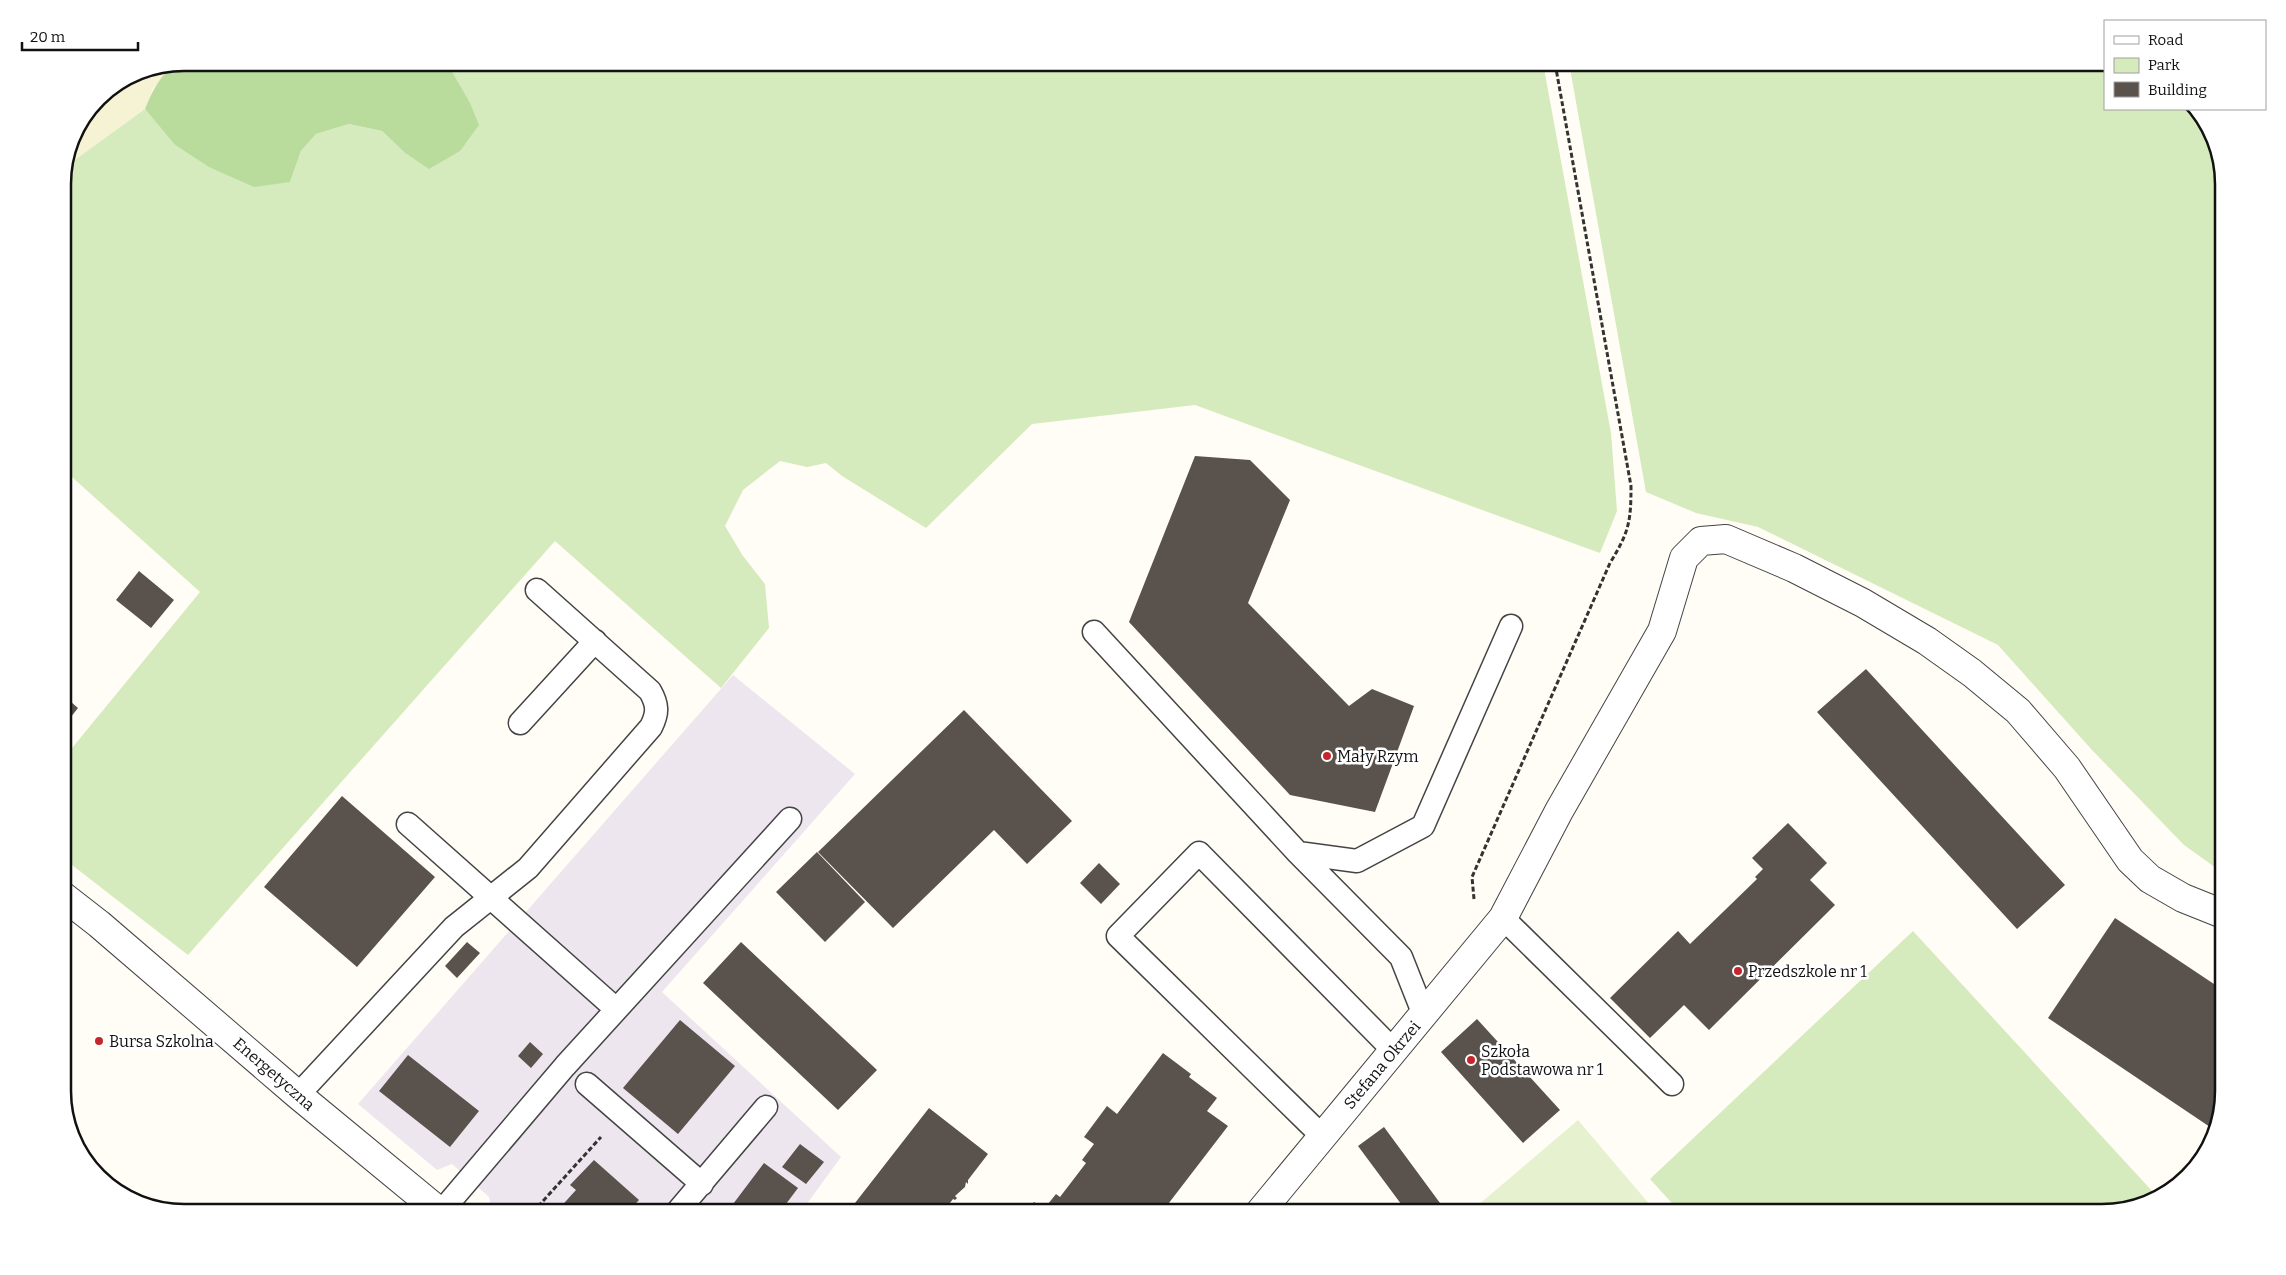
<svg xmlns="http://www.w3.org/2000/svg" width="2286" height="1275" viewBox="0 0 2286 1275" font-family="Bitter,serif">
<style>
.industrial{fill:#eee6ef}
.farmland{fill:#f6f3d4}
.green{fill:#d5ebbd}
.forest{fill:#b9dc9c}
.pitch{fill:#e6f2cf}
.building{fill:#5a524d}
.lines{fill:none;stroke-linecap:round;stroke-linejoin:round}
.service-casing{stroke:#444;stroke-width:25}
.minor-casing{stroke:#444;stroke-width:30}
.path{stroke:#333;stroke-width:3;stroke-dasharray:5 2.5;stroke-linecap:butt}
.service{stroke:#fff;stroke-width:22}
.minor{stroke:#fff;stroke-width:28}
.poi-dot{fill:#c4262e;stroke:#fff;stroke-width:2}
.labels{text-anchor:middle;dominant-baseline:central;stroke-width:5;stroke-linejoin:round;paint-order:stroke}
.poi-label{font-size:16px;fill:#111;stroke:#fff;text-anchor:start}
.street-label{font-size:16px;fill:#111;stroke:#fff}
.rim{fill:none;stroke:#111;stroke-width:2.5}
</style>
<rect width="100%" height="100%" fill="#fffdf5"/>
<!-- industrial -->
<path class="industrial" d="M733 675 855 774 662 992 841 1157 801 1212H492L489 1197 452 1164 437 1170 358 1104Z"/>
<!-- farmland -->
<path class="farmland" d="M173 65 153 89 145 109 65 167 72 138 98 98 138 72Z"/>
<!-- green -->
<path class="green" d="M447 63H1543L1611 433 1617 511 1600 553 1195 405 1032 424 926 528 842 476 826 463 807 467 780 461 743 490 725 526 743 556 765 584 769 628 721 688 555 541 188 955 63 858V759L200 592 63 469V177L65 167 145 109 174 144 290 182 301 151 316 134 349 124 382 131 404 152Z
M1569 63H2105V109H2194L2203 117 2223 177V873L2184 845 2092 750 1998 645 1758 527 1696 513 1646 492Z
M1913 931 2153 1192 2146 1201 2102 1212H1680L1650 1179Z"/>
<!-- forest -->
<path class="forest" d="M184 63H447L470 103 479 125 460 151 429 169 404 152 382 131 349 124 316 134 301 151 290 182 254 187 209 167 174 144 145 109C153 90 163 67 184 63Z"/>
<!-- pitch -->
<path class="pitch" d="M1578 1120 1656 1212H1470Z"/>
<!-- building -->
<path class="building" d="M1195 456 1250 460 1290 500 1248 603 1349 706 1372 689 1414 706 1375 812 1290 795 1129 622Z
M139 571 174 600 151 628 116 600Z
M1866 669 2065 885 2017 929 1817 712Z
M63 695 78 708 63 727Z
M964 710 1072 821 1027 864 994 830 893 928 818 852Z
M342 796 435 877 357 967 264 887Z
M1788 823 1827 863 1810 880 1835 905 1709 1030 1684 1005 1650 1038 1610 998 1678 931 1690 944 1757 879 1755 877 1763 869 1752 858Z
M817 852 865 902 825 942 776 892Z
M1099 863 1120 884 1101 904 1080 883Z
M2115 918 2223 990V1091L2213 1129 2048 1018Z
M467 942 480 953 457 978 445 966Z
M741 942 877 1070 838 1110 703 983Z
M1477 1019 1560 1110 1523 1143 1441 1052Z
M680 1020 735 1066 678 1134 623 1088Z
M530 1042 543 1054 531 1068 518 1056Z
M1163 1053 1191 1074 1189 1077 1217 1098 1207 1111 1228 1126 1162 1212H1026L1034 1202 1044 1209 1056 1194 1060 1197 1086 1163 1082 1160 1094 1144 1084 1137 1107 1106 1117 1114Z
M408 1055 479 1111 450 1147 379 1091Z
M929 1108 988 1154 968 1180V1184L966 1182 965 1187 955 1196 957 1198 955 1200 953 1199 943 1212H848Z
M1384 1127 1440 1203 1427 1212H1407L1358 1146Z
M800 1144 824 1162 806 1184 782 1167Z
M594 1160 639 1200 628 1212H556L576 1190 570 1185Z
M764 1163 798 1188 780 1212H727Z
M219 1203 249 1212H216Z"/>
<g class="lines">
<!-- service casing -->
<g class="service-casing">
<path id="service" d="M1094 632 1298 853 1401 957 1424 1015
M520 723 595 641
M408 824 616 1009
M1298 853 1357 861 1423 826 1511 626
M1503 918 1672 1084
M587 1084 702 1184
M298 1095 454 927 528 868 651 727C658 713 658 705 650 691L537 590
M1323 1137 1118 936 1199 853 1394 1051
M441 1212 565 1066 790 819
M677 1212 766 1107"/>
</g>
<!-- minor casing -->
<g class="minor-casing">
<path id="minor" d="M63 896 99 924 298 1095 440 1212
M1260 1212 1503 918 1559 811 1662 631 1684 558 1701 541 1726 539 1794 568 1863 603 1927 641 1972 673 2018 711 2067 768 2130 860 2150 879 2183 898 2223 914"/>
</g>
<!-- path -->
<path class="path" d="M1474 899 1472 877 1610 563C1629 532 1631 522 1631 486L1555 63
M533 1212 601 1137"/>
<!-- service -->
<use href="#service" class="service"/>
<!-- minor -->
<use href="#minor" class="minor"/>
</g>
<!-- markers -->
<g class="poi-dot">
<circle cx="1327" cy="756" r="5"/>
<circle cx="1738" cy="971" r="5"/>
<circle cx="99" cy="1041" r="5"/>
<circle cx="1471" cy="1060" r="5"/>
</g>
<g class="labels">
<!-- poi labels -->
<g class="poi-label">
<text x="1337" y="756">Mały Rzym</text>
<text x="1748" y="971">Przedszkole nr 1</text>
<text x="109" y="1041">Bursa Szkolna</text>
<text x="1481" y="1051">Szkoła<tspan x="1481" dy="18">Podstawowa nr 1</tspan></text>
</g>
<!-- street labels -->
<g class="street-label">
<text transform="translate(1382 1065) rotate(-50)">Stefana Okrzei</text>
<text transform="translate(274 1074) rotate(41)">Energetyczna</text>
</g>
</g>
<!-- crop -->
<path d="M0 0H2286V1275H0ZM184 71H2102A113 113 0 0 1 2215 184V1091A113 113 0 0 1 2102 1204H184A113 113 0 0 1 71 1091V184A113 113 0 0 1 184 71Z" fill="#fff" fill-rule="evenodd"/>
<path class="rim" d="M184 71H2102A113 113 0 0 1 2215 184V1091A113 113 0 0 1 2102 1204H184A113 113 0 0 1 71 1091V184A113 113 0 0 1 184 71Z"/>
<!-- legend -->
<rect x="2104" y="20" width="162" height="90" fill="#ffffff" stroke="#a0a0a0"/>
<rect x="2114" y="36" width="25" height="8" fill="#ffffff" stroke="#a0a0a0"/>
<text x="2148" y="45" font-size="15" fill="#111111">Road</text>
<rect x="2114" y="58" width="25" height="15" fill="#d5ebbd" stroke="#a0a0a0"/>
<text x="2148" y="70" font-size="15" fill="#111111">Park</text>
<rect x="2114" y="82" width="25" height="15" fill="#5a524d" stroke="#a0a0a0"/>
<text x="2148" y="95" font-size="15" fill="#111111">Building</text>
<!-- scale -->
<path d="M22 42v8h116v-8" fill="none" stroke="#111111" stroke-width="2.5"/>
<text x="30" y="42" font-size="15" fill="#111111" stroke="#ffffff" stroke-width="4" paint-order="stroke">20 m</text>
</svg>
